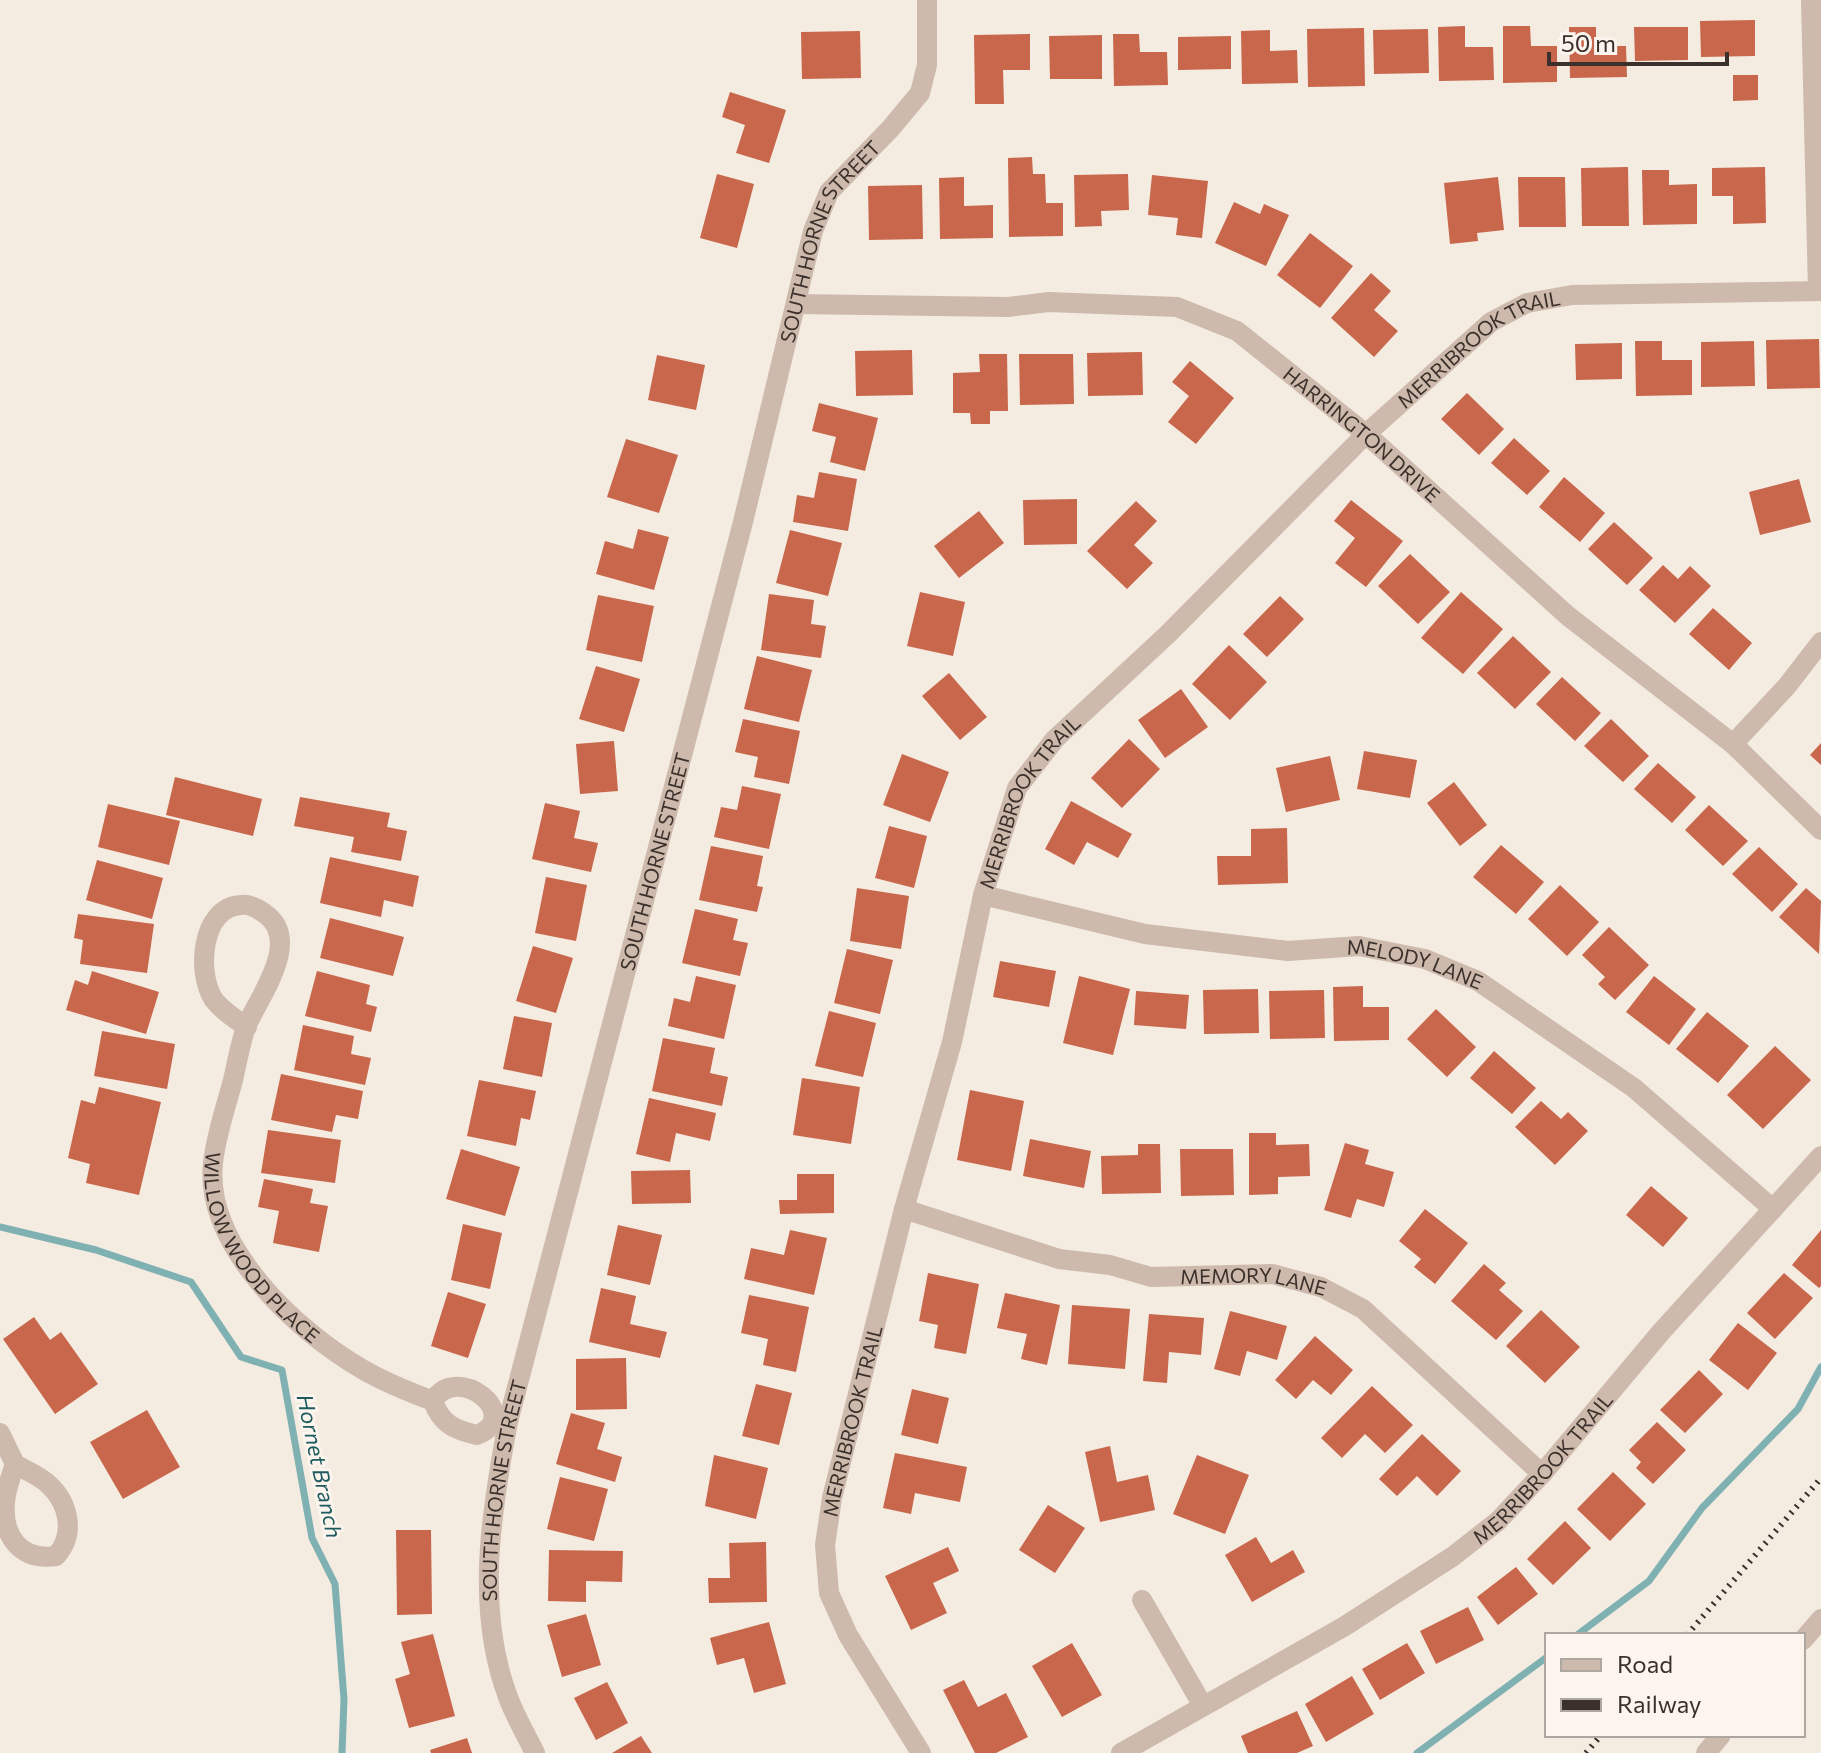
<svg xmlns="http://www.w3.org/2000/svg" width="1821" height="1753" viewBox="0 0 1821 1753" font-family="Commissioner,sans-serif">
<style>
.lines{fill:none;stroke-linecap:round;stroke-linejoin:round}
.stream{stroke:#7fb1b2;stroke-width:7}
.building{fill:#c8674b}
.minor{stroke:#cdbaac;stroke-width:20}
.rail{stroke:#3b302b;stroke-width:6;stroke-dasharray:2 6;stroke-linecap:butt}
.labels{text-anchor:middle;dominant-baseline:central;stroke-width:6;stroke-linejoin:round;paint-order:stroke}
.street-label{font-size:20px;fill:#3b302b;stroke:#fbf5ee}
.water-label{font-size:22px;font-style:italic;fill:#1f5b5e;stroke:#fbf5ee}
</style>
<rect width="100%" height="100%" fill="#f4ebe1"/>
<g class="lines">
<!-- stream -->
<path class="stream" d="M0 1227 96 1250 191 1282 241 1357 282 1370 312 1538 335 1584 344 1699 342 1753
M1577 1635 1649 1581 1702 1508 1798 1409 1821 1367
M1417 1753 1547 1657"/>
</g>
<!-- building -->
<path class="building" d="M1755 20V56L1701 57 1700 21Z
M1465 26V47H1493L1494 80 1439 81 1438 27Z
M1503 26H1530L1531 46H1557V82L1503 83Z
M1569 27H1596V46H1626L1627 77 1570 78Z
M1634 27H1688V60L1635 61Z
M1364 28 1365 86 1308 87 1307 29Z
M1428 29 1429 73 1374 74 1373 30Z
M1270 30V51L1297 50 1298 83 1242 84 1241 31Z
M860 31 861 78 802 79 801 32Z
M1030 34V70H1003L1004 104H975L974 35Z
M1113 34H1139L1140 52H1167L1168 85 1114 86Z
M1102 35V79H1050L1049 36Z
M1231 36V69L1178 70V37Z
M1733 75H1758V100L1733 101Z
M730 92 786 110 769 163 736 153 745 125 722 117Z
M1032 157 1033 174H1045L1046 203H1063V236L1009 237 1008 158Z
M1628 167 1629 226H1582L1581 168Z
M1765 167 1766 223 1733 224V196H1712V168Z
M1642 170H1669V185L1697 184V224L1643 225Z
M717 174 754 184 737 248 700 238Z
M1128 174 1129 210 1101 211 1102 226 1075 227 1074 175Z
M1152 175 1208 181 1202 238 1176 235 1178 218 1148 215Z
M964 177V206L993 205V238L940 239 939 178Z
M1498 177 1504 230 1477 233 1478 241 1450 244 1444 183Z
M1518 177H1565L1566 227H1519Z
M922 185 923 239 869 240 868 186Z
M1234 202 1260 214 1264 204 1289 215 1266 266 1215 243Z
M1310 233 1353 266 1320 308 1277 275Z
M1371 273 1391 291 1374 310 1398 331 1374 357 1331 318Z
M1819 339 1820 388 1767 389 1766 340Z
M1635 341H1662V360H1692V395L1636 396Z
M1754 341 1755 386 1701 387V342Z
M1622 343V379L1576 380 1575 344Z
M912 350 913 395 856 396 855 351Z
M1142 352 1143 395 1088 396 1087 353Z
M979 354H1007L1008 411H990V424H971L970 413H953V373L980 372Z
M1019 354H1073L1074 404 1020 405Z
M657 355 705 365 696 410 648 400Z
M1190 361 1234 398 1196 444 1168 422 1189 396 1172 382Z
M1467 393 1504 429 1479 455 1441 419Z
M819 403 878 418 865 471 830 462 836 437 812 431Z
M1514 438 1550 471 1527 495 1491 463Z
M626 439 678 455 659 513 607 497Z
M819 472 857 479 848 531 793 522 797 495 814 498Z
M1564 477 1605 513 1580 542 1539 507Z
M1799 479 1811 522 1760 535 1749 492Z
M1077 499V544L1024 545 1023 500Z
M1351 500 1403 541 1366 587 1335 563 1355 538 1334 521Z
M1136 501 1157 521 1134 545 1153 563 1127 589 1087 551Z
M979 511 1004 543 959 578 934 546Z
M1614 522 1653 558 1627 585 1588 549Z
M638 529 669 537 654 590 596 574 605 541 633 549Z
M790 530 842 543 828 596 776 583Z
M1410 554 1450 592 1418 624 1378 586Z
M1663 565 1678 579 1690 566 1711 586 1675 623 1639 590Z
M920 592 965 602 953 656 907 646Z
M1461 592 1503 629 1463 674 1421 638Z
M769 594 814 600 811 624 826 626 821 658 761 650Z
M598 595 654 606 642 662 586 650Z
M1280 596 1304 619 1267 657 1243 634Z
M1713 608 1752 643 1729 670 1689 634Z
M1513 636 1551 672 1515 709 1477 673Z
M1229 645 1267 682 1230 720 1192 684Z
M757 656 812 670 799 722 744 709Z
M596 666 640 679 624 732 579 719Z
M949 673 987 717 960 740 922 696Z
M1562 677 1601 713 1575 741 1536 704Z
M1181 689 1208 727 1165 758 1138 720Z
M743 719 800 731 789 784 754 777 758 757 735 752Z
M1611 719 1649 756 1623 782 1584 746Z
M1129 739 1160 769 1122 808 1091 778Z
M614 741 618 791 580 794 576 744Z
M1821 743V765L1810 755Z
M1364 751 1417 760 1410 798 1357 789Z
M902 754 949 772 930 822 883 805Z
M1330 756 1340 800 1286 812 1276 768Z
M1658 763 1696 797 1672 823 1634 789Z
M175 777 262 799 253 836 166 815Z
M1454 782 1487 825 1460 846 1427 803Z
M742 786 781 794 769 849 714 837 721 807 737 810Z
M300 797 390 813 387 827 407 831 401 861 351 852 354 837 294 826Z
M1071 801 1132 834 1118 858 1087 842 1074 865 1045 849Z
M545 803 580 811 574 838 598 843 591 872 532 859Z
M108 804 180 821 169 865 98 847Z
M1709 805 1748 841 1723 866 1685 830Z
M889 826 927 836 914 888 875 878Z
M1287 828 1288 883 1218 885 1217 856H1251V829Z
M1501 845 1544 882 1516 914 1473 877Z
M711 846 763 856 757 886 763 887 757 912 699 900Z
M1759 847 1798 884 1772 912 1732 874Z
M330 857 419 876 413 907 384 900 381 917 320 903Z
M97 860 163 878 152 919 86 900Z
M546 877 587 885 576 941 535 933Z
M1560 885 1599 922 1567 956 1528 919Z
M857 888 909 896 901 949 850 941Z
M1806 888 1821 901 1819 954 1779 917Z
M695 909 738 919 733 940 748 943 740 976 682 963Z
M78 914 154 924 147 973 80 964 83 940 74 938Z
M330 918 404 937 393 976 320 958Z
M1609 927 1649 965 1615 1000 1598 984 1605 977 1582 955Z
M533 946 573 958 556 1013 516 1001Z
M847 949 893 960 880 1014 834 1003Z
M1000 961 1056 971 1049 1007 993 997Z
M92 971 159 992 146 1034 66 1010 75 980 88 985Z
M317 971 370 985 366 1004 377 1007 371 1032 305 1016Z
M696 976 736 985 724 1039 668 1026 674 998 690 1002Z
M1079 976 1130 989 1113 1055 1063 1043Z
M1654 976 1696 1009 1669 1045 1626 1012Z
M1363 986V1007H1389V1040L1334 1041 1333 987Z
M1258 989 1259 1033 1204 1034 1203 990Z
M1324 990 1325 1038 1270 1039 1269 991Z
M1136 991 1189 995 1186 1029 1134 1025Z
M1436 1009 1476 1047 1447 1077 1407 1039Z
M829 1011 876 1023 863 1077 815 1066Z
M1707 1012 1749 1046 1718 1083 1676 1049Z
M514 1016 552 1023 542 1077 503 1069Z
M303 1025 354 1036 351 1054 371 1058 365 1085 294 1070Z
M102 1031 175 1044 167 1089 94 1076Z
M663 1038 715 1048 710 1073 728 1077 722 1106 652 1091Z
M1775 1046 1811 1080 1763 1129 1727 1095Z
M1494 1051 1536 1088 1512 1114 1470 1078Z
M281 1074 363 1091 358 1119 336 1115 332 1132 271 1120Z
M802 1078 860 1087 851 1144 793 1135Z
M479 1080 536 1091 530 1120 521 1118 516 1146 467 1136Z
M99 1087 161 1102 139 1195 86 1183 90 1164 68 1158 81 1100 95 1104Z
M970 1090 1024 1101 1011 1171 957 1160Z
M649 1098 716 1113 710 1141 676 1133 670 1162 636 1154Z
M1541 1101 1561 1119 1568 1112 1588 1131 1555 1165 1515 1127Z
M268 1130 341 1140 335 1183 261 1173Z
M1249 1133H1276V1145L1309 1144 1310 1176 1278 1177V1194L1249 1195Z
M1030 1139 1091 1151 1084 1188 1023 1176Z
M1345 1143 1369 1150 1365 1164 1394 1172 1384 1207 1357 1199 1351 1218 1324 1210Z
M1138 1144H1160L1161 1193 1102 1194 1101 1156 1138 1155Z
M461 1149 520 1167 505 1216 446 1199Z
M1180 1149H1233L1234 1195 1181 1196Z
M690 1170 691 1203 632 1204 631 1171Z
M797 1174H834V1213L780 1214 779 1200H797Z
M264 1179 313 1189 310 1203 328 1206 319 1252 273 1243 279 1211 258 1207Z
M1651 1186 1688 1218 1663 1247 1626 1215Z
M1425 1209 1468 1243 1435 1284 1414 1267 1421 1259 1399 1241Z
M463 1224 502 1233 490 1289 451 1280Z
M618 1225 662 1235 650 1285 607 1275Z
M790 1230 827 1238 814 1295 744 1279 751 1248 784 1255Z
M1821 1230V1286L1819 1288 1792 1265Z
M1484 1264 1506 1283 1499 1290 1523 1311 1496 1340 1451 1301Z
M928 1273 979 1284 966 1354 934 1348 938 1325 919 1321Z
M1784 1273 1813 1298 1775 1339 1747 1313Z
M601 1288 636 1296 630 1324 667 1332 660 1358 589 1342Z
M448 1292 486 1304 468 1358 431 1346Z
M1005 1293 1060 1305 1047 1365 1021 1359 1027 1334 997 1328Z
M749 1295 809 1307 796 1372 763 1365 768 1339 741 1333Z
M1072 1305 1130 1309 1125 1369 1068 1364Z
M1541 1310 1580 1347 1545 1383 1506 1346Z
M1230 1311 1287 1326 1277 1360 1247 1351 1240 1376 1214 1369Z
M1149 1314 1204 1318 1201 1355 1169 1352 1167 1383 1143 1381Z
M34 1317 50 1340 61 1332 98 1384 55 1414 3 1339Z
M1738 1323 1777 1353 1748 1390 1709 1360Z
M1315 1336 1353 1370 1331 1395 1313 1380 1296 1399 1275 1380Z
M626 1358 627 1409 576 1410V1359Z
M1699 1370 1723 1394 1685 1433 1660 1410Z
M756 1384 792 1393 779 1445 742 1436Z
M1372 1386 1413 1425 1385 1453 1365 1434 1342 1458 1321 1438Z
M912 1389 949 1398 938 1444 901 1435Z
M147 1410 180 1467 123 1499 90 1442Z
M571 1413 605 1423 597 1449 622 1457 615 1482 556 1464Z
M1657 1422 1686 1450 1653 1484 1636 1468 1641 1462 1629 1450Z
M1422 1434 1461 1471 1437 1496 1417 1476 1397 1496 1379 1479Z
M1110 1446 1117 1482 1148 1475 1155 1510 1100 1522 1085 1452Z
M895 1453 967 1467 960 1502 915 1493 911 1514 883 1508Z
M714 1455 768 1468 756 1519 705 1506Z
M1197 1455 1249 1475 1225 1534 1173 1514Z
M1613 1472 1646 1504 1610 1541 1577 1509Z
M560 1477 608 1489 594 1541 547 1529Z
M1048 1505 1085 1528 1055 1573 1019 1550Z
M1565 1521 1591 1548 1553 1585 1527 1559Z
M396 1530H431L432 1614 397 1615Z
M1256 1537 1271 1563 1293 1550 1305 1572 1252 1602 1225 1555Z
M766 1542 767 1602 709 1603 708 1578H730L729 1543Z
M948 1547 959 1571 933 1583 947 1613 911 1630 885 1576Z
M549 1550 623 1551 622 1582 586 1581V1602L548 1601Z
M1516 1567 1538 1594 1498 1625 1477 1597Z
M1468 1607 1484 1640 1436 1664 1420 1631Z
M586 1614 601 1665 562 1677 547 1625Z
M769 1622 786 1684 754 1693 744 1658 717 1665 710 1638Z
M433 1634 455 1716 409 1728 395 1679 410 1674 401 1642Z
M1072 1643 1102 1695 1062 1717 1032 1666Z
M1407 1643 1425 1673 1380 1700 1362 1669Z
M1352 1676 1374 1714 1326 1742 1305 1704Z
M964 1680 978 1707 1006 1693 1028 1737 996 1753H975L943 1690Z
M607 1682 628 1723 596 1740 574 1698Z
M1297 1711 1313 1746 1297 1753H1248L1241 1736Z
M641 1736 652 1753H612Z
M467 1738 472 1753H431L430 1750Z"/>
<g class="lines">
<!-- minor -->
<g class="minor">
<path d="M1811 0 1818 291"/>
<path id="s1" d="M796 304 1008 307 1049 302 1177 307 1237 331 1366 434 1568 616 1733 744 1821 830"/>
<path d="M1733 744 1787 686 1821 642"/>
<path id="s2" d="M983 895 1145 934 1288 951 1359 946 1425 959 1478 981 1634 1088 1773 1209"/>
<path id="s3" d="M247 1027C235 1019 223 1011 214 1000 196 973 201 907 241 905 250 904 257 908 264 913 304 940 258 998 246 1027 240 1044 237 1063 233 1080 226 1107 216 1135 213 1163 204 1245 296 1331 362 1369 384 1382 409 1392 433 1401 441 1424 455 1430 477 1435 525 1416 457 1361 433 1401"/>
<path id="s4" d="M904 1209 1059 1259 1110 1265 1151 1277 1272 1274 1321 1287 1363 1309 1542 1474"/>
<path d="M0 1433 15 1464"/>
<path d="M15 1464C25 1470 38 1475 47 1483 69 1502 76 1534 56 1556 20 1561 2 1536 5 1502 6 1489 11 1476 15 1464Z"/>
<path d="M1142 1600 1203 1706"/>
<path d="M1803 1640 1821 1619"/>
<path id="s5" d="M535 1753C526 1735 515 1716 508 1697 475 1610 491 1512 508 1422L743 522 813 231 829 192 891 128 920 93 927 65V0"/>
<path id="s6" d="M921 1753 848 1635 829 1593 825 1545 832 1498 904 1209 952 1042 983 895 1017 788 1055 739 1168 634 1366 434 1491 322 1527 303 1572 295 1821 291"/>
<path id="s7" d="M1121 1753 1345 1626 1452 1557 1498 1521 1542 1474 1661 1332 1821 1156"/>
<path d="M1706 1753 1721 1735"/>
</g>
<!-- rail -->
<path class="rail" d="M1687 1635 1821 1478
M1586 1753 1601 1735"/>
</g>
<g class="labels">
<!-- street labels -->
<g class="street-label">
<text stroke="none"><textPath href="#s5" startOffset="1568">SOUTH HORNE STREET</textPath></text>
<text stroke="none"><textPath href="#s6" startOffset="1656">MERRIBROOK TRAIL</textPath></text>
<text stroke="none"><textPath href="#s1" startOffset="608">HARRINGTON DRIVE</textPath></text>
<text stroke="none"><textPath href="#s6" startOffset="1008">MERRIBROOK TRAIL</textPath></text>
<text stroke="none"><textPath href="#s5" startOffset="920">SOUTH HORNE STREET</textPath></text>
<text stroke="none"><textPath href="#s2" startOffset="440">MELODY LANE</textPath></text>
<text stroke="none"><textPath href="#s3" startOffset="550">WILLOW WOOD PLACE</textPath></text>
<text stroke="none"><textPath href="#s4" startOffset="360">MEMORY LANE</textPath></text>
<text stroke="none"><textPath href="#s6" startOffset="360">MERRIBROOK TRAIL</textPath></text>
<text stroke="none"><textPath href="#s7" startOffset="512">MERRIBROOK TRAIL</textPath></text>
<text stroke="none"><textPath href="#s5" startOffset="272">SOUTH HORNE STREET</textPath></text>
</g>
<!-- water labels -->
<g class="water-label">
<text transform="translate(320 1466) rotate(78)">Hornet Branch</text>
</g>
</g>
<!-- legend -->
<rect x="1545" y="1633" width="260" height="104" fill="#fbf5ee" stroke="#aea6a0" stroke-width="2"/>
<rect x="1561" y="1659" width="40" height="12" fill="#cdbaac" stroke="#aea6a0" stroke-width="2"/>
<text x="1617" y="1673" font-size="24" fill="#3b302b">Road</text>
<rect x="1561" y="1699" width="40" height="12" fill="#3b302b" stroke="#aea6a0" stroke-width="2"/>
<text x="1617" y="1713" font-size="24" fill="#3b302b">Railway</text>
<!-- scale -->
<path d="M1549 52v12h178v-12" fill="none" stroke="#3b302b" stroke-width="4"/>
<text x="1561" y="52" font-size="24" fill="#3b302b" stroke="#fbf5ee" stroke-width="6" paint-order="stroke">50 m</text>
</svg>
